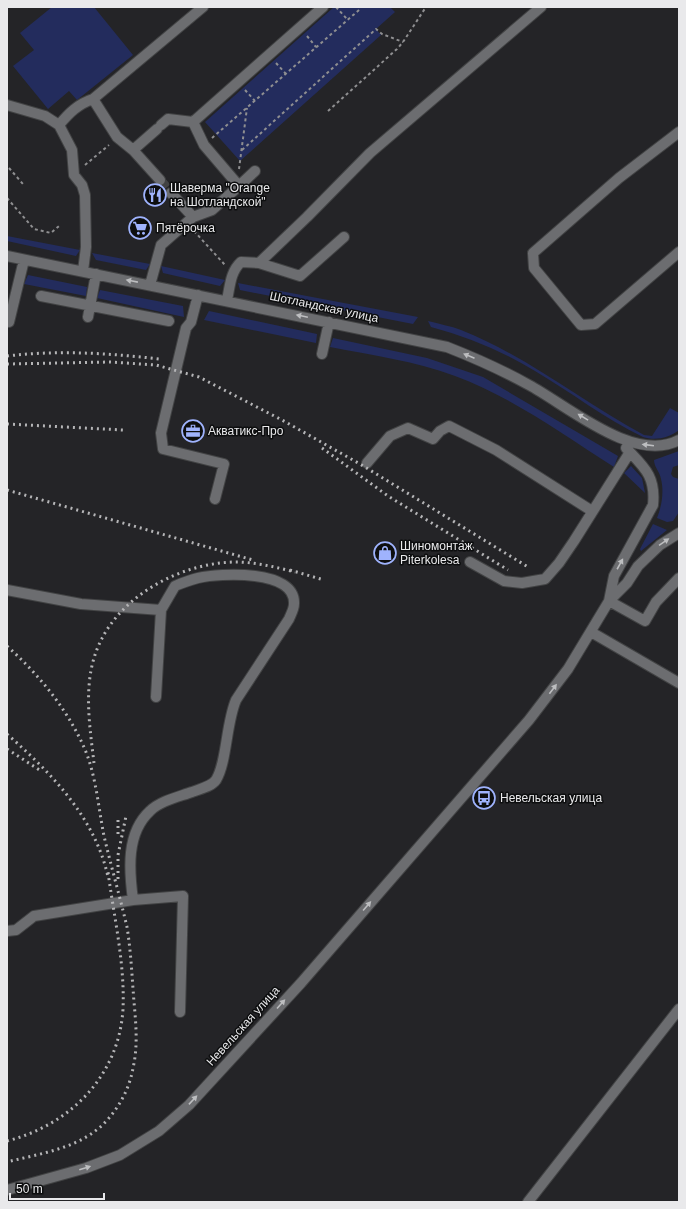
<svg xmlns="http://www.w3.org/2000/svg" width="686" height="1209" viewBox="0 0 686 1209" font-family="Arial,sans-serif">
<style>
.green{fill:#232c5d}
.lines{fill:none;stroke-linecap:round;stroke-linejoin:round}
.minor-tunnel{stroke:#424244;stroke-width:10;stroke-dasharray:10 5;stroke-linecap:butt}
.minor-casing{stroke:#424344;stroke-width:12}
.path{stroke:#8f8f91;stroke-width:2;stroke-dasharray:3 3;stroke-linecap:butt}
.minor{stroke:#6c6d70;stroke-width:10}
.rail{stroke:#b5b5b7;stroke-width:3;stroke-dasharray:2 4;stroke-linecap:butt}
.oneway{fill:#bdbec0}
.labels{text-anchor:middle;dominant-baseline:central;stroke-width:3;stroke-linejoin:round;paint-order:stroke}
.poi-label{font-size:12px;fill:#e9e9eb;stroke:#0d0e0f;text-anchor:start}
.street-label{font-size:12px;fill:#e9e9eb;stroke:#0d0e0f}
</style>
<rect width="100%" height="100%" fill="#242427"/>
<!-- green -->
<path class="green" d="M52 7H94L133 55 77 100 69 91 48 109 13 66 34 50 20 33Z
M334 7H390L395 12 376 29 381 35 240 161 205 122Z
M7 236 80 250 76 256 7 241Z
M92 253 150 264 146 270 96 260Z
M161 266 225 280 220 286 163 273Z
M28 275 87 287 86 296 24 284Z
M238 283 418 317 413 324 240 290Z
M100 290 183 306 184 317 97 298Z
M209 311 317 334 316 343 204 320Z
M428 321C439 324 451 326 461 330 527 356 582 402 644 435L652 436 670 408 679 413V430C669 438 655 441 643 437 605 419 571 392 535 371 502 351 468 337 431 327Z
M333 338 427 358 483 377 618 456 614 467C562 434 512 397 455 376 415 361 371 355 330 347Z
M679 451V465L673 467 671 474 673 477 679 479V512L673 521 667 522 657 518C662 506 664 491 661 479 660 472 654 467 654 460Z
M631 466 642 478 645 493 624 473Z
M653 524 667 530 641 551 640 549Z"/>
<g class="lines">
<!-- minor-tunnel -->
<path class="minor-tunnel" d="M160 180 171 193"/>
<!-- minor casing -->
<g class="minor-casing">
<path id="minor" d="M93 99 117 137 133 150 160 180
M7 105 45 116 59 125
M161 125 168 119 193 122
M679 132 619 178 533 253 534 268 581 325 595 324 679 252
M133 150 157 129
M239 186 255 171
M171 193 193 217
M7 256 447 347C475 358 502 370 529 385 568 406 634 464 679 440
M259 263 307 217 370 153 541 7
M83 271 86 247 85 195 82 185 74 175 72 150 59 125C69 113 78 104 93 99L203 7
M150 285 161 245 193 217 212 210 239 186 204 145 193 122 323 7
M198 295 191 322 186 328 161 433 163 449 224 464 215 499
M41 296 169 321
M227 300C230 287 230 272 241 262L259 263 300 276 344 237
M88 317 96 274
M9 322 24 260
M322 354 329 322
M367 463 390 436 408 428 433 439 440 431 449 426 496 450 592 511
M470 562 504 581 522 583 545 579 559 563 574 541 630 452
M7 590 81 604 161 610
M609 601 614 576 653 505C656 476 644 467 626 448
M609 601 645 621 656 602 679 578
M591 632 679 683
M133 900 183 896 180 1012
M7 931 16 930 34 916 133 900C129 870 126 833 150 811 160 801 178 797 192 792 199 789 211 787 216 780 227 762 226 723 236 700L289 619C291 614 294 609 294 604 296 569 220 573 198 578 190 580 182 583 175 586L161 610 156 697
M7 1190 86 1168 120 1155 159 1131 189 1105 301 983 529 720 568 669 609 601 627 583 638 566 660 545 679 533
M528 1202 679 1009"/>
</g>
<!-- path -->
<path class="path" d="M336 7 347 19
M307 36 316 47
M276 63 286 74
M245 90 255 101
M328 111 397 49 403 42 426 7
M212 138 359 10
M242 150 376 29 382 34 403 42
M85 165 109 145
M9 168 23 184
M239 169 247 108
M7 198 34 229 51 233 59 226
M194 231 225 265"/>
<!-- minor -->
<use href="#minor" class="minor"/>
<!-- rail -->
<path class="rail" d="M7 356C58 350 108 353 159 359
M7 364 110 362 156 365 199 377 282 420 360 464 528 567
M7 424 123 430
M322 448 388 496 508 570
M7 490 253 560
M290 570 324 580
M7 646C38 674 65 706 83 745 96 773 98 806 104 836 111 866 120 897 127 927 131 952 132 977 134 1002 136 1024 138 1047 133 1068 130 1086 121 1104 109 1118 84 1148 42 1153 7 1162
M7 734C51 773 95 817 108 877
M7 749 41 771
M94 763C90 729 84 691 94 658 111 600 177 563 235 562 255 562 275 567 295 572
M118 834V816
M118 879V855L126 816
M7 1141C70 1125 119 1076 123 1009 125 964 114 917 108 872"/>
</g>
<!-- one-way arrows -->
<defs><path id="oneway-solid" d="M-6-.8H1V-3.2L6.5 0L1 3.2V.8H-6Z"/></defs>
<g class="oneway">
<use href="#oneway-solid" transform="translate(132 281) rotate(-169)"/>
<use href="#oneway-solid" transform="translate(302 316) rotate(-168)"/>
<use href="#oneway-solid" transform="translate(469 356) rotate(-157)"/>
<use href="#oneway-solid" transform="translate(583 417) rotate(-149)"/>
<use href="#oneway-solid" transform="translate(648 445) rotate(-173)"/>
<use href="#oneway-solid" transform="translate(664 542) rotate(-34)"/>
<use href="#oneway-solid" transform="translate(620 564) rotate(-61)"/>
<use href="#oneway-solid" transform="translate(553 689) rotate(-53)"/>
<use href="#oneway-solid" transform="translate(367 906) rotate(-49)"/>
<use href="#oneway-solid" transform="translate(281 1004) rotate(-48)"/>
<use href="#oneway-solid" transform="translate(193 1100) rotate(-47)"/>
<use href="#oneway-solid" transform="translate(85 1168) rotate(-17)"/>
</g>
<!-- icons -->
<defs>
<g id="restaurant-ring" transform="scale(1.15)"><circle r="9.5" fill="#0d0e0f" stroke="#9fb3fd" stroke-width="1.5"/><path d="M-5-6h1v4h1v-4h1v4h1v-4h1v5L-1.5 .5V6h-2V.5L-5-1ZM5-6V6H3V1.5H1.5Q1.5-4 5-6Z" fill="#9fb3fd"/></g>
<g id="supermarket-ring" transform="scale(1.15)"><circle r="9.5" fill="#0d0e0f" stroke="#9fb3fd" stroke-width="1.5"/><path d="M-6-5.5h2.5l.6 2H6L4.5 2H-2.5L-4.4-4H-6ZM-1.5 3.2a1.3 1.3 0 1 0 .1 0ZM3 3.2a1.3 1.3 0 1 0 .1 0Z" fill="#9fb3fd"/></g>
<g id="office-ring" transform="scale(1.15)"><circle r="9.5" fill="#0d0e0f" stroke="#9fb3fd" stroke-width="1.5"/><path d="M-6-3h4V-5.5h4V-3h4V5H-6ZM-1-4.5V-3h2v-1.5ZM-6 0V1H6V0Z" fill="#9fb3fd"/></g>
<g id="shop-ring" transform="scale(1.15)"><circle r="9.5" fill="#0d0e0f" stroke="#9fb3fd" stroke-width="1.5"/><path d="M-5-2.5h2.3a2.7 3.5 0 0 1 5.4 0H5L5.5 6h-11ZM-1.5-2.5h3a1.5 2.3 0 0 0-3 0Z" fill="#9fb3fd"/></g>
<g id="bus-ring" transform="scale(1.15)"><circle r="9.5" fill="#0d0e0f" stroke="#9fb3fd" stroke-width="1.5"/><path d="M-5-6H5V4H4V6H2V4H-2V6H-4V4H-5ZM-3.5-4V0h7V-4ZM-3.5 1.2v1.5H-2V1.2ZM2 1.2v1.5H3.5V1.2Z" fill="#9fb3fd"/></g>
</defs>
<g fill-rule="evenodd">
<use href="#restaurant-ring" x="155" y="195"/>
<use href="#supermarket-ring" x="140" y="228"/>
<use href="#office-ring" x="193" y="431"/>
<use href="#shop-ring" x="385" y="553"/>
<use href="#bus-ring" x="484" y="798"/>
</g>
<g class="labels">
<!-- poi labels -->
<g class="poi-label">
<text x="170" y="188">Шаверма "Orange<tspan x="170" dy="14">на Шотландской"</tspan></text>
<text x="156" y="228">Пятёрочка</text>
<text x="208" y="431">Акватикс-Про</text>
<text x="400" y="546">Шиномонтаж<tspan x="400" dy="14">Piterkolesa</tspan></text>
<text x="500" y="798">Невельская улица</text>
</g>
<!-- street labels -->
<g class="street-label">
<text transform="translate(324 307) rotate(12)">Шотландская улица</text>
<text transform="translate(243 1026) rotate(-48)">Невельская улица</text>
</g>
</g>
<!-- border -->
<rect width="686" height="1209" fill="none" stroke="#e9e9eb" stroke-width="16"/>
<!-- scale -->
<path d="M10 1193v6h94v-6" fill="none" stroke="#e9e9eb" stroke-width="2"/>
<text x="16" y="1193" font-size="12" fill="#e9e9eb" stroke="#0d0e0f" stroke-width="3" paint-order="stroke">50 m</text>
</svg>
